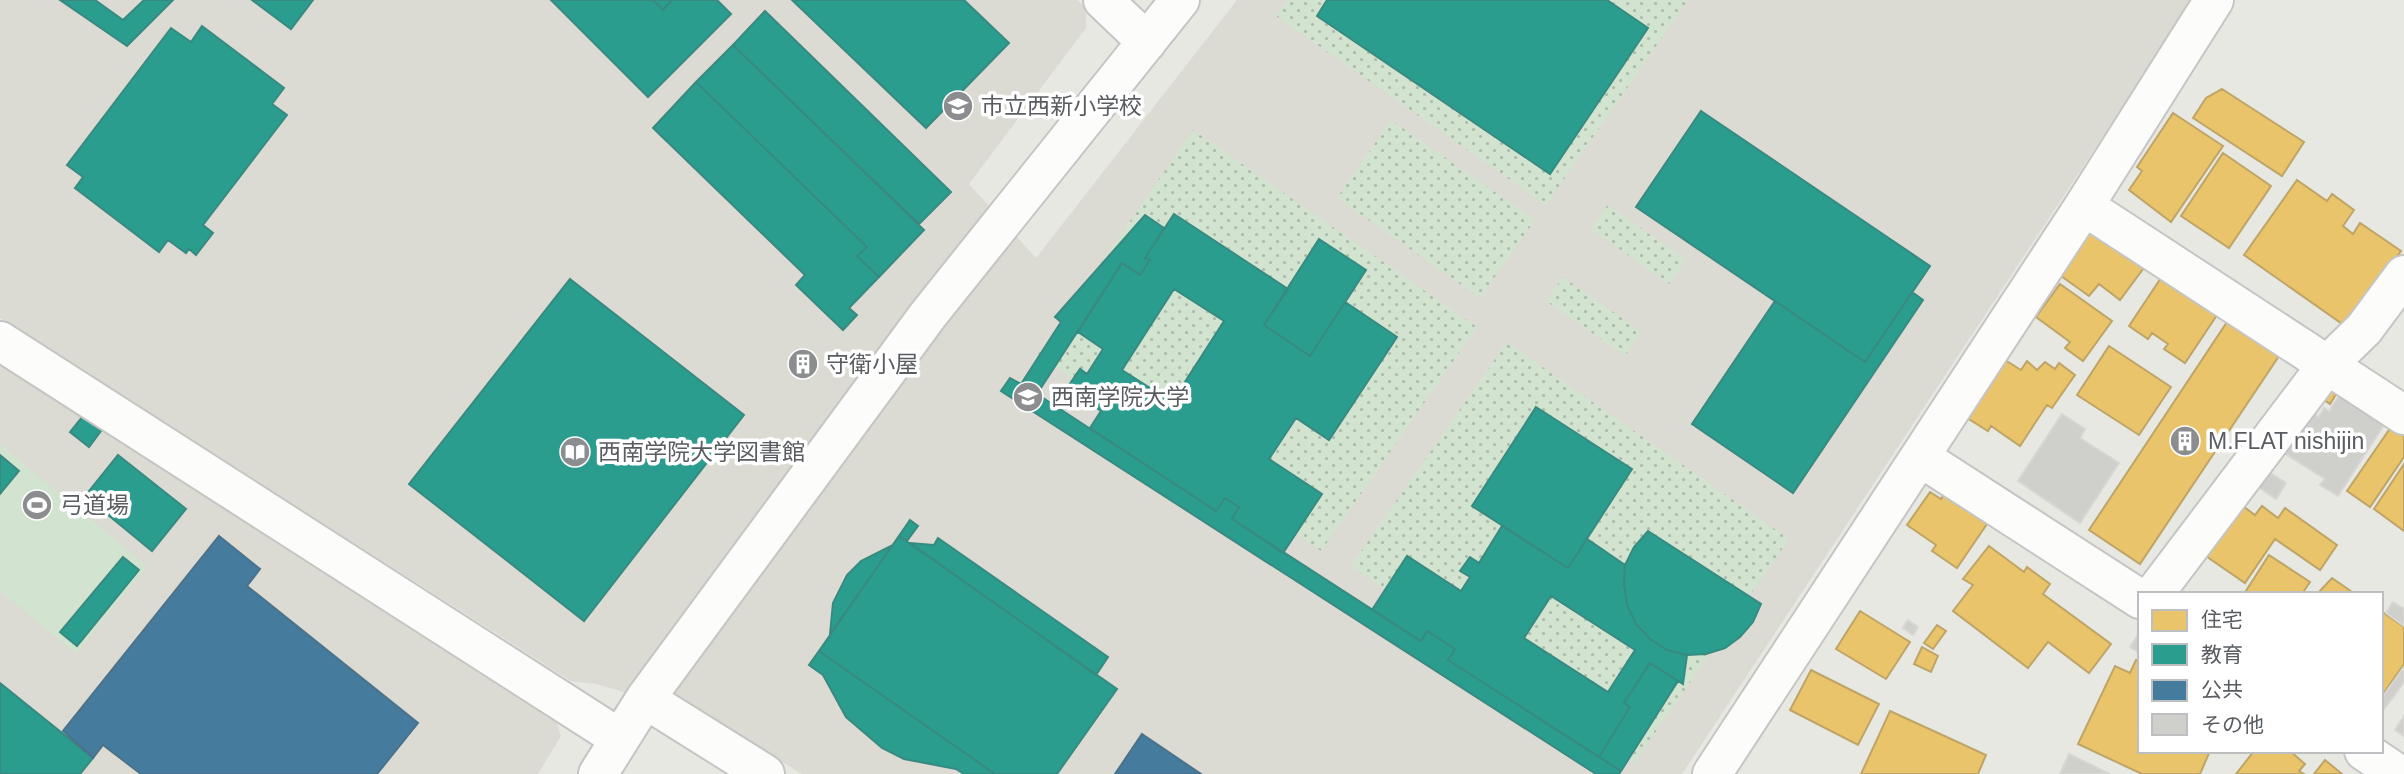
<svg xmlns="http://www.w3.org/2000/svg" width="2404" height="774" viewBox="0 0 2404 774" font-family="Arial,'Noto Sans JP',sans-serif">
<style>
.education{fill:#dbdad3}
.grass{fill:url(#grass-dots)}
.green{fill:#d2e4d0}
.homes{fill:#e9c46a;stroke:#bea567;stroke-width:2}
.schools{fill:#2a9d8f;stroke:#388a81;stroke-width:2;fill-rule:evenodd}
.public{fill:#457b9d;stroke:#4b728b;stroke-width:2}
.building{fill:#cfcfcc;stroke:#d7d6d2;stroke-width:2}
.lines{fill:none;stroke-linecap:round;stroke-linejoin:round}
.minor-casing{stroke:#c5c5c5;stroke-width:42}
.minor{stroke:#fcfcfb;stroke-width:38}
.labels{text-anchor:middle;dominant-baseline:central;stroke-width:7;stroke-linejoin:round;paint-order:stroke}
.poi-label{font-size:23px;fill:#595c60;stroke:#fff;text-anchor:start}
</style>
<defs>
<pattern id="grass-dots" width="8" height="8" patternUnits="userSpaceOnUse" patternTransform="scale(1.75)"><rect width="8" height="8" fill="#d2e4d0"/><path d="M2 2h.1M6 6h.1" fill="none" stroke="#adbcac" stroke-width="1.8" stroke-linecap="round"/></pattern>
</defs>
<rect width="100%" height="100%" fill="#e8e8e3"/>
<!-- education -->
<path class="education" d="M0 0H1077L1086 8V28L969 184 1036 258 1237 0H2193L1682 774H802L711 718 596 684 571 681 0 318Z
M0 360 552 709 561 736 538 774H0Z"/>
<!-- grass -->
<path class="grass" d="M1289 0H1688L1546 205 1276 16Z
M1391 120 1535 220 1480 298 1337 198Z
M1193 130 1477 327 1321 551 1038 354Z
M1608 205 1686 260 1669 284 1591 229Z
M1563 277 1642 332 1625 356 1546 301Z
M1507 342 1789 539 1634 763 1351 566Z"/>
<!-- green -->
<path class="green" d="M0 444 147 566 76 654 0 591Z"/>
<!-- homes -->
<path class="homes" d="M2222 89 2304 142 2282 176 2193 118 2206 98Z
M2173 113 2223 146 2171 222 2129 190 2142 171 2137 167Z
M2223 153 2271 186 2229 248 2181 216Z
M2297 180 2327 201 2332 194 2354 210 2343 226 2353 234 2360 223 2401 251 2348 328 2244 255Z
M2101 229 2149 261 2120 300 2099 284 2089 296 2061 276 2089 233Z
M2163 275 2219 312 2185 363 2164 349 2168 344 2152 333 2148 339 2129 326Z
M2060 284 2112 321 2083 361 2065 348 2070 342 2036 317Z
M2231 316 2281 353 2140 564 2089 530Z
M2109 346 2171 387 2139 435 2077 395Z
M2005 360 2021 370 2027 361 2037 370 2045 362 2055 369 2059 363 2075 375 2052 408 2047 405 2020 446 1991 426 1988 431 1967 418Z
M2325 381 2338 391 2330 404 2317 395Z
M2393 424 2404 431V457L2370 507 2347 491Z
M2404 464V531L2374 509Z
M1946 491 1987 524 1957 568 1932 551 1936 545 1907 525 1930 492 1941 499Z
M2236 501 2255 515 2262 506 2278 518 2285 508 2337 545 2320 570 2275 539 2245 583 2200 552Z
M1989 546 2024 572 2027 567 2050 584 2043 594 2111 644 2089 673 2048 642 2028 668 1953 611 1973 585 1963 579Z
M2269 555 2310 582 2302 594H2244Z
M2332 578 2355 594H2317Z
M1860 611 1910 642 1886 679 1836 649Z
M2381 611 2404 627V664L2381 697Z
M1937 625 1946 631 1933 649 1924 643Z
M1922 647 1938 656 1931 672 1914 664Z
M2136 660 2140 661V751H2210L2200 774H2142L2078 744 2115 666 2130 673Z
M1811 670 1879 704 1858 745 1790 710Z
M1890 711 1986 755 1978 774H1861Z
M2254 751H2290L2305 764 2299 771 2304 774H2236Z
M2325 760 2342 774H2314Z"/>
<!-- schools -->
<path class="schools" d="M60 0H95L123 20 144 0H173L127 46Z
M252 0H313L291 29Z
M551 0H653L663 10 672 0H717L731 14 648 97Z
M653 0H672L663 10Z
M792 0H964L1009 43 926 128Z
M1327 0H1607L1648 28 1550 174 1317 16Z
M765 11 951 192 919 224 733 45Z
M202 26 284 88 272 104 287 115 203 225 213 233 196 255 189 249 186 253 168 240 159 252 75 188 83 177 67 165 171 28 191 42Z
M733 45 924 230 879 277 857 256 867 247 696 82Z
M696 82 867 247 857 256 879 277 849 308 857 315 843 330 796 285 805 275 653 128Z
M1701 111 1930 266 1865 362 1636 207Z
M1174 214 1288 289 1264 325 1310 356 1345 302 1397 337 1329 440 1296 418 1269 459 1322 494 1283 553 1232 519 1239 507 1225 498 1216 511 1090 428 1101 411 1067 388 1080 369 1087 374 1103 349 1078 332 1122 263 1140 275 1150 260 1145 258ZM1174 289 1224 321 1172 402 1122 370Z
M1145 215 1164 228 1145 258 1150 260 1140 275 1122 263 1037 394 1216 511 1225 498 1239 507 1232 519 1421 641 1427 631 1455 649 1448 660 1621 771 1619 774H1596L1001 391 1010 378 1021 384 1061 322 1055 317Z
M1319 239 1366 270 1310 356 1264 325Z
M570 279 744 415 584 621 409 484Z
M1912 292 1923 300 1793 493 1692 424 1775 301 1865 362Z
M804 351 815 361 802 377 790 367Z
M1536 407 1632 469 1568 568 1472 506Z
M83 416 101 431 89 447 70 432Z
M0 455 19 471 0 494Z
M118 455 186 509 152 551 85 496Z
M910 520 918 526 907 541 899 536Z
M1502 526 1568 568 1587 539 1625 565 1624 585 1627 605 1636 624 1650 639 1667 650 1687 655 1683 684 1650 663 1624 703 1630 707 1599 757 1448 660 1455 649 1427 631 1421 641 1372 610 1407 556 1461 591 1470 577 1460 571 1470 557 1479 563ZM1551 596 1635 650 1608 692 1524 638Z
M1648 531 1761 604 1753 622 1740 637 1725 648 1706 654 1687 655 1667 650 1650 639 1636 624 1627 605 1624 585 1625 565 1634 547Z
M899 536 1117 689 1057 774H995L819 651Z
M938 538 1108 657 1096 675 910 543 934 545Z
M893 545 830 634 833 603 847 575 861 561Z
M123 557 139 570 77 646 60 632Z
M819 651 995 774H964L956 769 904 759 882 748 846 717 823 675 809 665Z
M1650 663 1678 681 1621 771 1599 757 1630 707 1624 703Z
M0 683 93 758 80 774H0Z"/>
<!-- public -->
<path class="public" d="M219 536 260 569 247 586 418 723 377 774H141L103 745 93 758 63 731Z
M1142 734 1201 774H1115Z"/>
<!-- building -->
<path class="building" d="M2342 391 2387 420 2338 496 2320 485 2325 479 2273 446 2300 405 2319 417 2324 408 2329 411Z
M2062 414 2085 429 2080 438 2119 463 2080 523 2018 481Z
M2261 467 2286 483 2276 499 2251 482Z
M2393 602 2404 609V626L2386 613Z
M1908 620 1918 627 1913 635 1903 628Z
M2140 632V653L2130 647Z
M2404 667V682L2382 712 2381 699Z
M2404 716V736L2395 730Z
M2069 754 2110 774H2060Z"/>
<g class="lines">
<!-- minor casing -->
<g class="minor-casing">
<path id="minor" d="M1103 0 1147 42
M2084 206 2404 415
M0 341 619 738
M1920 457 2140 599
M2154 594 2327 365 2364 329 2404 275
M645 699 765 774
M2364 751 2398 774
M598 774 645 699 928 315 1180 0
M1712 774 2084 206 2214 0"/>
</g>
<!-- minor -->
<use href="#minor" class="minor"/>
</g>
<!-- icons -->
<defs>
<g id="school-disc" transform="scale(1.575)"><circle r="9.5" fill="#8b8d8e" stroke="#fff"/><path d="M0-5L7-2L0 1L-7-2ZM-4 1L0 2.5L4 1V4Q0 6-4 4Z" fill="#fff"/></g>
<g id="building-disc" transform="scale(1.575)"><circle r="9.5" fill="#8b8d8e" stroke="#fff"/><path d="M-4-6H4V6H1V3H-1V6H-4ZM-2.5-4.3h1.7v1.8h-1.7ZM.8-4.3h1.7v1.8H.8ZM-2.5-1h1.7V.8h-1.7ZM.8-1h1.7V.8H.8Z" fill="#fff"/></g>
<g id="university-disc" transform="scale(1.575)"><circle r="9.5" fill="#8b8d8e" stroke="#fff"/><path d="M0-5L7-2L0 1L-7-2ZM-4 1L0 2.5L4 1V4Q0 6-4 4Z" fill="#fff"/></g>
<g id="library-disc" transform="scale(1.575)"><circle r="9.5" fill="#8b8d8e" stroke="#fff"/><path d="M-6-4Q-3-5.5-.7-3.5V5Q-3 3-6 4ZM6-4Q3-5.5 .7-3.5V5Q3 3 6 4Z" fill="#fff"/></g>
<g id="stadium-disc" transform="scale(1.575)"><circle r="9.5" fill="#8b8d8e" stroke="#fff"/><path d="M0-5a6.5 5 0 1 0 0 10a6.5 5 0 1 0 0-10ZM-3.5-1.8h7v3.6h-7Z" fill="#fff"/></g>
</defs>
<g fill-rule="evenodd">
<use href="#school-disc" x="958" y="106"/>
<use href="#building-disc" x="803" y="364"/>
<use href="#university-disc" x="1028" y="397"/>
<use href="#building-disc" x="2185" y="441"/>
<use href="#library-disc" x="575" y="452"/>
<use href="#stadium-disc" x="37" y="505"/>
</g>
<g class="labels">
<!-- poi labels -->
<g class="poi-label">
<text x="981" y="106">市立西新小学校</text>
<text x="826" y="364">守衛小屋</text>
<text x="1051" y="397">西南学院大学</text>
<text x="2208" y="441">M.FLAT nishijin</text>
<text x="598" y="452">西南学院大学図書館</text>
<text x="60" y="505">弓道場</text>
</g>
</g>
<!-- legend -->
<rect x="2138" y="592" width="245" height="161" fill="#ffffff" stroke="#bdbebf" stroke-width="2"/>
<rect x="2152" y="610" width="35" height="21" fill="#e9c46a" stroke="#bdbebf" stroke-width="2"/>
<text x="2201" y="627" font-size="21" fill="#595c60">住宅</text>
<rect x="2152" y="644" width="35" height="21" fill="#2a9d8f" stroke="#bdbebf" stroke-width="2"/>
<text x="2201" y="662" font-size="21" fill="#595c60">教育</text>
<rect x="2152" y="680" width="35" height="21" fill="#457b9d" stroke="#bdbebf" stroke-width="2"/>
<text x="2201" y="697" font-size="21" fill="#595c60">公共</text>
<rect x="2152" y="714" width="35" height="21" fill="#cfcfcc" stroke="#bdbebf" stroke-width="2"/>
<text x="2201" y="732" font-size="21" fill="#595c60">その他</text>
</svg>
